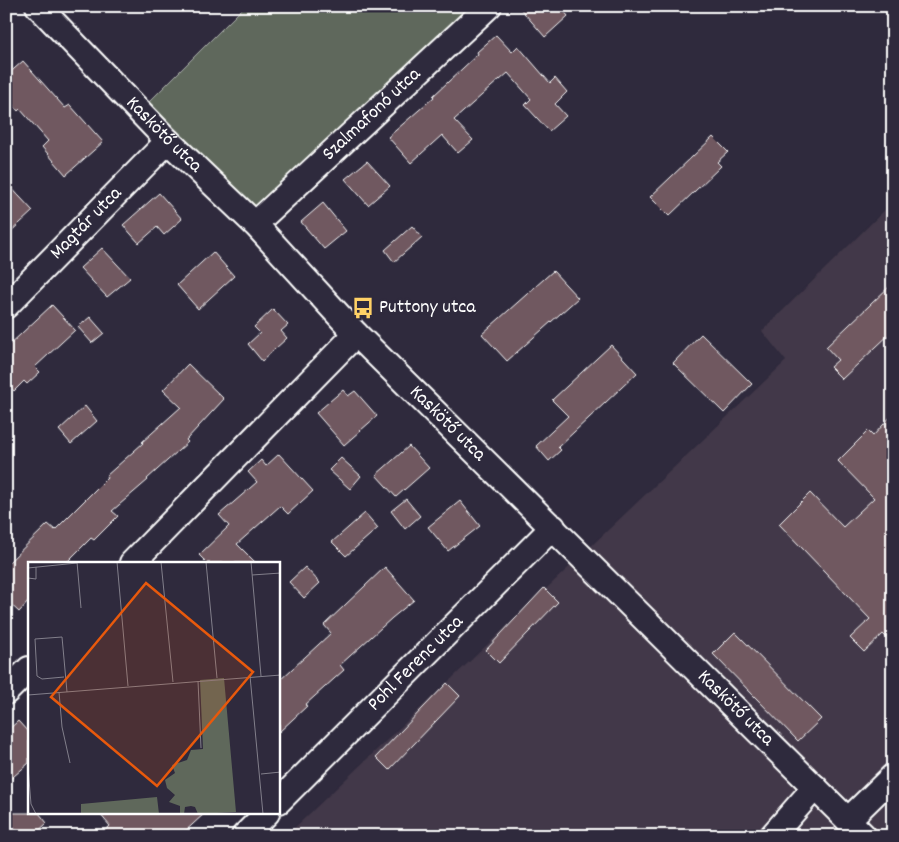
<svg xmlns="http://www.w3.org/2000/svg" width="899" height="842" viewBox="0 0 899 842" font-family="Dekko,sans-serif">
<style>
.built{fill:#423848}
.green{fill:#5f685b;stroke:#afb4ad}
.building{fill:#705961;stroke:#fff}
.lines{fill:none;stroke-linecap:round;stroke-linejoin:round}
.minor-casing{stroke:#fff;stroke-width:28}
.minor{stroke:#2f2a3d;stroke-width:24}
.labels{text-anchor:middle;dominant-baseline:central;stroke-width:5;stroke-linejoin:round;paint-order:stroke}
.street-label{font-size:20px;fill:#fff;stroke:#2f2a3d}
.poi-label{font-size:20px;fill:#fff;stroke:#2f2a3d;text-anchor:start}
.inset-road{fill:none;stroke:#827f8b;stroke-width:1}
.view{fill:#e8590c;fill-opacity:0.15;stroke:#e8590c;stroke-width:2.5}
.inset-edge{fill:none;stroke:#fff;stroke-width:2.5}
</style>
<rect width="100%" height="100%" fill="#2f2a3d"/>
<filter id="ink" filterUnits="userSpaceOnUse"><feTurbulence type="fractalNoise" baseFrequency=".02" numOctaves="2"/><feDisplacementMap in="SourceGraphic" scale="10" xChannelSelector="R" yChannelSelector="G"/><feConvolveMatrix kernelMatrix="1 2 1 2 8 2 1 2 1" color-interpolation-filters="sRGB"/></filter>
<g filter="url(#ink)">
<!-- built -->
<path class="built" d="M893 202V836H286L786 361 762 331Z"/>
<!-- green -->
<path class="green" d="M245 6H473L246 215 141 110Z"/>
<!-- building -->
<path class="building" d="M518 6H560L568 16 545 37Z
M496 35 512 52 518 46 550 83 555 78 567 92 555 104 566 116 549 131 525 105 531 99 508 73 500 80V79L454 120 473 140 458 153 442 135 411 163 388 137 434 97 433 96 478 54 477 52Z
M23 61 65 108 70 105 103 142 66 175 42 147 48 141 20 109 18 111 6 97V76Z
M713 137 728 152 717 162 721 166 669 216 650 197Z
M367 161 390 186 368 205 345 179Z
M6 182 33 211 6 236Z
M159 193 182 219 164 235 157 227 139 243 123 225Z
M323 203 346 231 324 249 301 222Z
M412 226 422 237 394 262 385 250Z
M102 248 130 278 107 297 80 268Z
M213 252 234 276 198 309 177 285Z
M553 271 578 298 507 361 482 334Z
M893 283V331L842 379 830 367 838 360 826 347Z
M52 305 75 330 35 367 40 372 27 384 24 381 14 391 6 383V348Z
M273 309 288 325 281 331 287 338 262 361 248 344 260 333 254 327Z
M90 317 104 333 92 343 78 327Z
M701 334 752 384 724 413 673 363Z
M611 345 637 373 558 447 561 450 549 461 536 446 568 416 552 400Z
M188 364 224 399 186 440 188 442 147 479 148 480 112 511 118 516 94 540 91 538 66 563H29V601L19 612 6 600V565L48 524 55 530 107 478 106 476 143 443 142 442 181 407 163 390Z
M343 390 348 396 355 391 377 416 344 445 316 413Z
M85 406 97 421 71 444 59 430Z
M893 414V644L883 634 864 652 850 638 870 619 779 524 810 493 843 527 874 498 838 461 868 431 873 436Z
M409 446 429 468 396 497 376 475Z
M279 454 313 491 288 514 280 506 237 544 256 563H207L199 555 229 526 219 515 257 482 248 472 261 460 266 466Z
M341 458 361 476 350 489 329 470Z
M406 499 420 516 405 529 391 511Z
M460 501 480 526 448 551 428 527Z
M365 513 378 528 346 556 332 542Z
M305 567 320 583 304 598 289 582Z
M385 567 414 600 392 618 340 665 344 670 305 705 307 706 279 732V681L331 633 324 625Z
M544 588 558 602 499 663 486 650Z
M735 632 821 719 798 741 713 654Z
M447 683 460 696 389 770 376 757Z
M18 721 29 733V763L6 783V732Z
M6 813H39L47 823 33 836H22L6 819Z
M99 813H205L180 836H99L110 826Z"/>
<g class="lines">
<!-- minor casing -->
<g class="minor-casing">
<g id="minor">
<path id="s1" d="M38 6 168 141 255 224 356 334 864 836"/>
<path id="s2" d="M255 224 489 6"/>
<path id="s3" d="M6 306 168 141"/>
<path d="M132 563 356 334"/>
<path d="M6 692 29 669"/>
<path id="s4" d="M279 801 553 527"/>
<path d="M848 820 893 776"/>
<path d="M244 836 267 813"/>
<path d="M772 836 815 787"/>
</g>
</g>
<!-- minor -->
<use href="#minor" class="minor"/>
</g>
</g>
<!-- icons -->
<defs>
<g id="bus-bare" transform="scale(1.725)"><path d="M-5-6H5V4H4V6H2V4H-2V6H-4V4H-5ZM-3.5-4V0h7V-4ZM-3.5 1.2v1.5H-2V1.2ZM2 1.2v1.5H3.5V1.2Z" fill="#ffd166" stroke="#2f2a3d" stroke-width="2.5" paint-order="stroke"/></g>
</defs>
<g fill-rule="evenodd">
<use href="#bus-bare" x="363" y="308"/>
</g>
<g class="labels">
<!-- street labels -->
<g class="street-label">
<text stroke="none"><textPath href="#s2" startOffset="160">Szalmafonó utca</textPath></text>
<text stroke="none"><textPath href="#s1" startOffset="180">Kaskötő utca</textPath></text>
<text stroke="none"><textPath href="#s3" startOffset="115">Magtár utca</textPath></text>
<text stroke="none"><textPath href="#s1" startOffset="585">Kaskötő utca</textPath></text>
<text stroke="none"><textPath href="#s4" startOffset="194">Pohl Ferenc utca</textPath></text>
<text stroke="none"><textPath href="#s1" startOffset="990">Kaskötő utca</textPath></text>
</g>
<!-- poi labels -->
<g class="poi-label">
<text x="379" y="308">Puttony utca</text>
</g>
</g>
<!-- overview -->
<g transform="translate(28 562)">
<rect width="252" height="252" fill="#2f2a3d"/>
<path d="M196 116 208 250 170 252 167 245 163 244 157 245 156 252H152V244L141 240 147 233 139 226 137 218 147 211 144 203 159 198 163 188 175 187 172 118ZM129 235 131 252H53V242Z" fill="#5f685b"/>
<path class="inset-road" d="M49 0 53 46M89 0 100 124M133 0 145 120M178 0 189 116M223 0 233 114M0 6 49 1M224 13 253 11M0 16 8 17V5M222 114 235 252M36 115 14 117 9 114 7 77 34 75 39 130M170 119 173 186M31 130 34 165 42 201M0 133 253 113M0 205 3 242 8 252M233 212 253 210"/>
<path class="view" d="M118 21 225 110 129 224 23 135Z"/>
<rect width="252" height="252" class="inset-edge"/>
</g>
<!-- margin -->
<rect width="899" height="842" fill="none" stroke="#2f2a3d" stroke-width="25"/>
<rect x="12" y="12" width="874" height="817" fill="none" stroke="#fff" stroke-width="2" filter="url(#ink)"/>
</svg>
